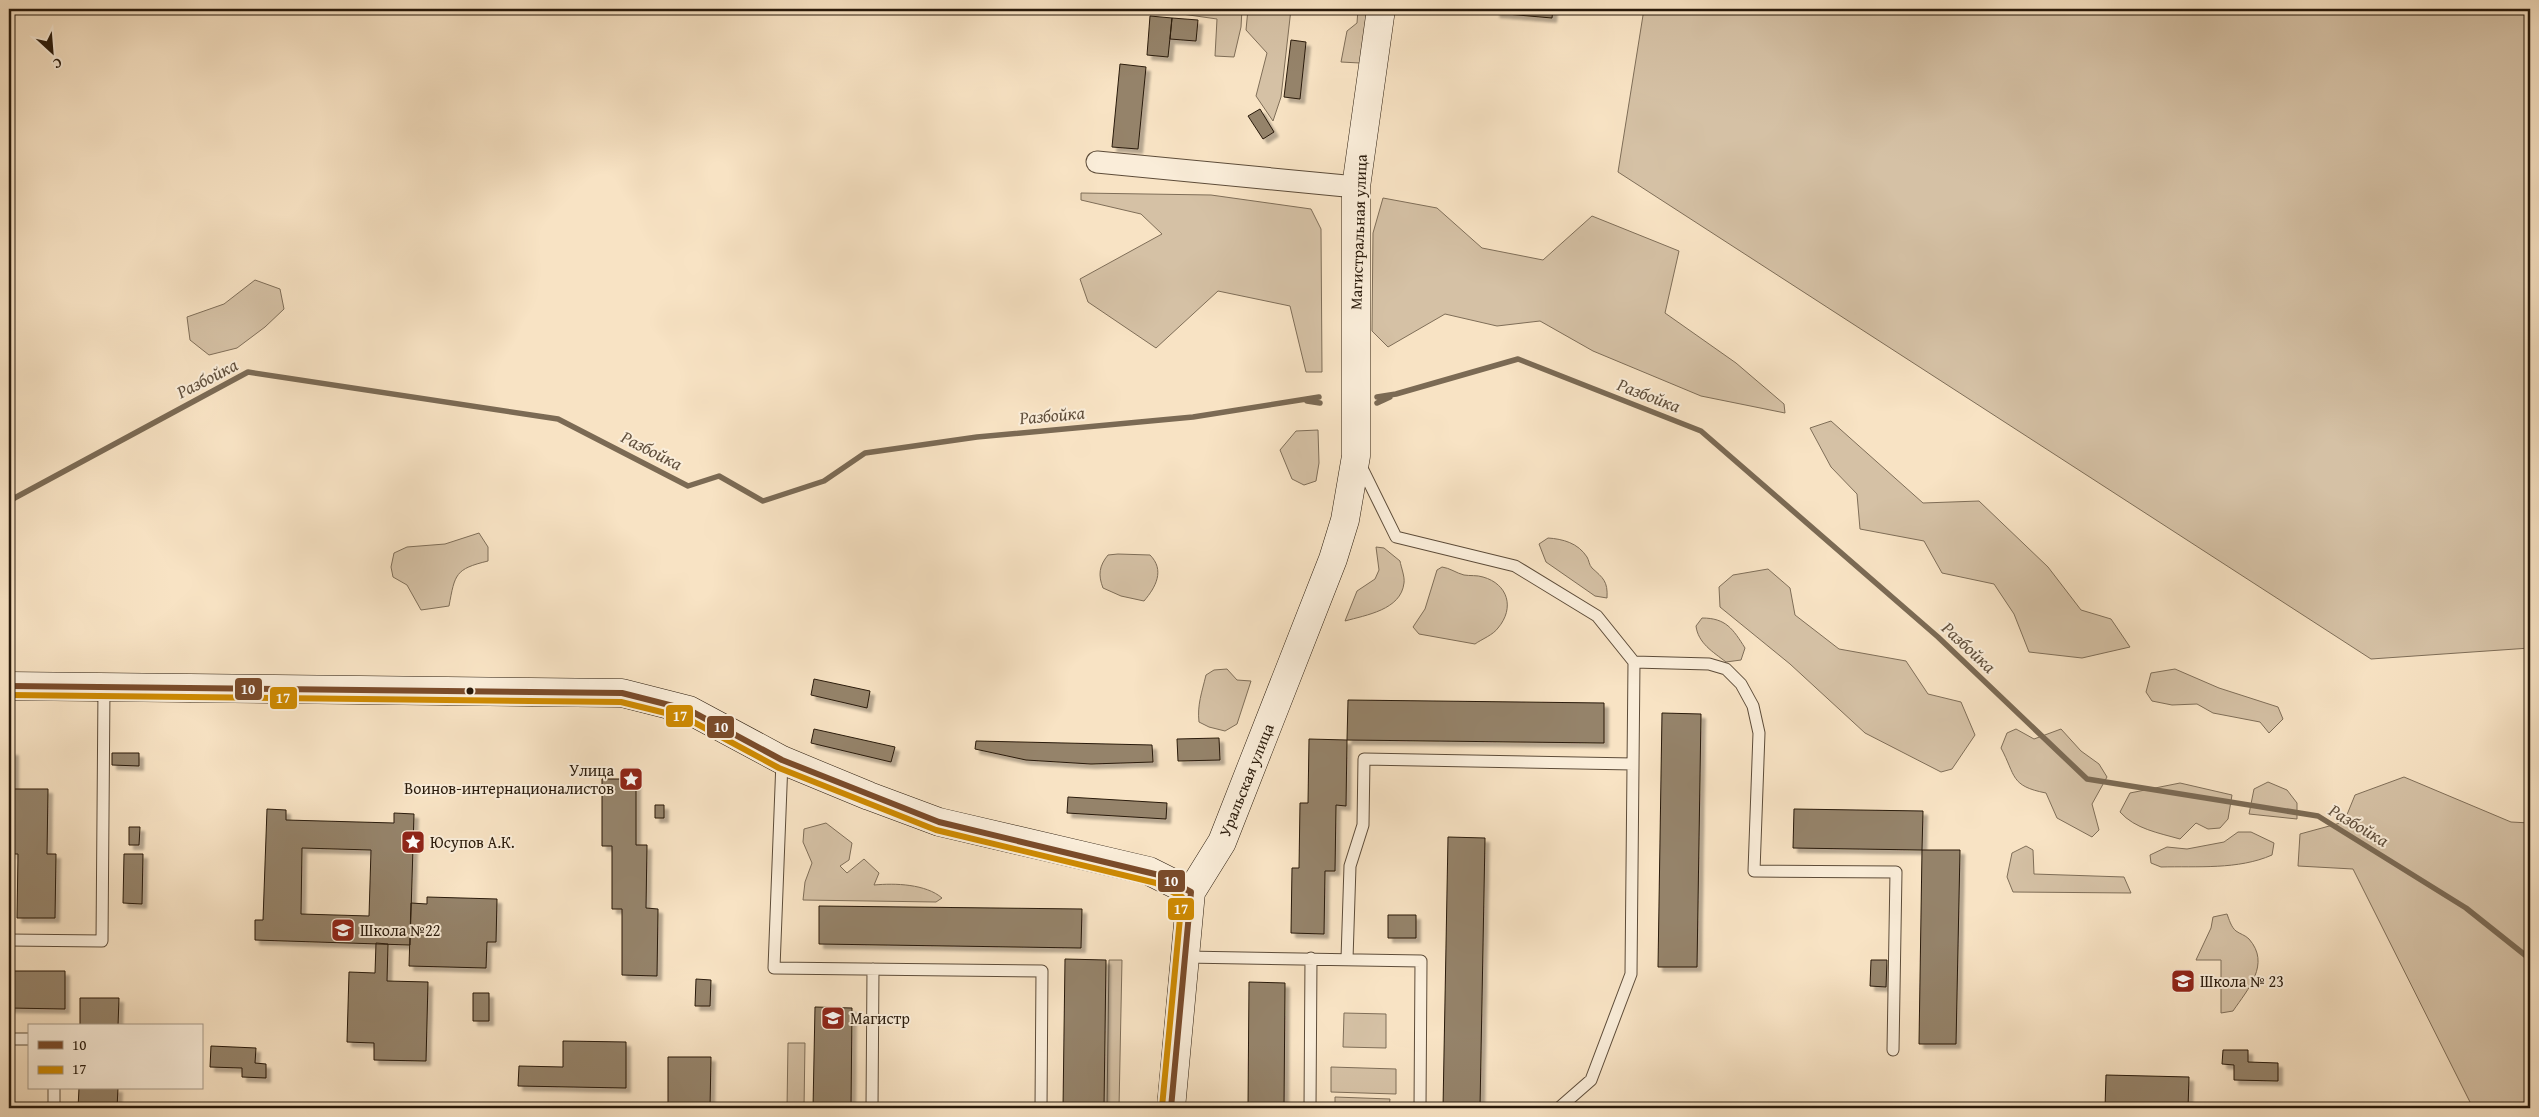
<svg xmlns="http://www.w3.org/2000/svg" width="2539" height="1117" viewBox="0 0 2539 1117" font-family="'Gentium Book Plus',serif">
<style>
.green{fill:#d5c1a5;stroke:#7f6e58}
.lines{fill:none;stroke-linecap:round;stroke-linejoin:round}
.stream{stroke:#7b6a54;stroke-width:5.5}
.building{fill:#95836b;stroke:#291a0b;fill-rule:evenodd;filter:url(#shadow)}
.lane-casing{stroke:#5d4c39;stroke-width:13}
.street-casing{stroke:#5d4c39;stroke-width:23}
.secondary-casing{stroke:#291a0b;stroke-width:29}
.lane{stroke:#faedd9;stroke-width:11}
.street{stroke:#faedd9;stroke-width:21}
.secondary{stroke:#faedd9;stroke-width:28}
.bus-1-casing{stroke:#faedd9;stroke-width:10}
.bus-2-casing{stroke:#faedd9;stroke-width:10}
.bus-1{stroke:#7a4b2a;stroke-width:6}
.bus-2{stroke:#ce8a02;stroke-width:6}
.bus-dot{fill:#291a0b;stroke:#faedd9;stroke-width:2}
.labels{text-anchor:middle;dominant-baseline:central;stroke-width:4;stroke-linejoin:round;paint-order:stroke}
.street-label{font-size:16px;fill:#291a0b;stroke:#faedd9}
.poi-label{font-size:16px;fill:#291a0b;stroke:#faedd9;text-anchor:start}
.water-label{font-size:18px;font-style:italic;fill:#604f3c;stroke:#faedd9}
.line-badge{stroke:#faedd9;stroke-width:2}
.badge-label{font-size:14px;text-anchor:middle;font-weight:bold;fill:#fff}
</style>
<defs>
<filter id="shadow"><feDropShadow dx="4.5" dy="4.5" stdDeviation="1" flood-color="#0004"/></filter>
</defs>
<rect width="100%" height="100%" fill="#f8e3c4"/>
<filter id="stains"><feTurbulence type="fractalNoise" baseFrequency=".004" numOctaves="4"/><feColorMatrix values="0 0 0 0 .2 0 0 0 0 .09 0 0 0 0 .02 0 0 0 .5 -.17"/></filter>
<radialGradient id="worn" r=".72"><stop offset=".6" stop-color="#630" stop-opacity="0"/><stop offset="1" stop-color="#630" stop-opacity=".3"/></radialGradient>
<!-- green -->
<path class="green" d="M1176 9H1242L1241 27 1234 57 1215 56 1217 19 1175 13Z
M1248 9H1291L1281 97 1273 121 1256 96 1267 53 1246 30Z
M1358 9H1369L1360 63 1341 62 1347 31 1357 23Z
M1644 9H2530V648L2371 659 1618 172Z
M1081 193 1211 195 1311 209 1321 229 1322 372H1306L1290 306 1218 291 1156 348 1088 302 1080 279 1162 234 1141 214 1081 200Z
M1383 198 1437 208 1482 248 1543 260 1592 216 1679 251 1665 313 1736 363 1784 404 1785 413 1701 396 1593 351 1540 321 1497 326 1445 314 1388 347 1372 331 1373 233Z
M255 280 280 289 284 309 265 327 237 348 209 355 190 340 187 317 224 304Z
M1831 421 1923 503 1979 501 2048 567 2081 610 2111 619 2130 647 2082 658 2029 652 2014 614 1994 584 1942 573 1924 541 1860 529 1857 494 1831 467 1810 428Z
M1318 430 1319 463 1316 481 1304 485 1292 479 1280 450 1296 431Z
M479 533 488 547V561C455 569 455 574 449 606L421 610 407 585 393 577 391 567 394 553 407 547 445 544Z
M1548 538C1563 539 1578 543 1587 557 1589 560 1589 565 1592 568 1603 578 1608 581 1607 598L1595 596 1546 562 1539 544Z
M1376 547 1384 548 1400 561C1401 567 1405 577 1404 583 1401 610 1366 615 1345 621L1357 591 1375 579 1379 570Z
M1118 554 1150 555C1165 570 1156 587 1144 601L1121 596 1103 588C1098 575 1099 566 1108 555Z
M1442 567C1450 568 1456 573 1464 575 1470 576 1477 575 1483 577 1508 584 1515 608 1498 628 1493 635 1482 639 1475 644L1419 634 1413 627 1425 609 1437 570Z
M1768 569 1790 588 1795 615 1839 649 1906 661 1928 694 1961 702 1975 735 1952 769 1941 772 1865 733 1790 664 1720 607 1719 587 1733 575Z
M1702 618C1726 618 1733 629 1745 648L1741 660 1726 662C1713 652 1698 643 1696 626Z
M1227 669 1237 680 1251 681 1237 724 1225 731 1209 727 1199 722C1197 705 1202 692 1206 675L1214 670Z
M2175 669 2219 688 2278 707 2283 719 2269 733 2260 722 2213 713 2197 704 2172 705 2152 701 2146 692 2151 673Z
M2016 729 2034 739 2061 729 2081 751 2099 764 2107 777 2092 804 2099 830 2092 837 2057 818 2046 793C2010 786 2016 776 2001 748L2007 733Z
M2404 777 2511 822 2530 823V1108H2473L2353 869 2298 866 2300 834 2344 822 2355 795Z
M2268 782 2287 790 2297 803V819L2249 814 2254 789Z
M2180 783 2232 795 2228 819 2220 828 2208 829 2196 823 2180 839C2159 833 2135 829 2120 812L2130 793Z
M826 823 852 843 849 860 840 866 847 873 864 859 879 873 874 885C895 883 926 884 942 898L936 902 803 900 805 882 812 863 803 842 804 829Z
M2238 832H2251L2274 843 2272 855C2238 870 2197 866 2161 867L2151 863 2150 855 2167 847 2187 849 2224 842Z
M2026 846 2033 850 2034 874 2124 877 2131 893 2013 892 2007 877 2012 853Z
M2227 914C2229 919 2231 927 2236 931 2240 934 2245 935 2249 939 2271 964 2248 989 2233 1011L2221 1013V960H2196L2211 928 2213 917Z
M1109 960H1122L1119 1108H1107Z
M1344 1013 1386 1014V1048L1343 1047Z
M788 1043H805L804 1108H787Z
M1331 1067 1396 1069V1094L1331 1092Z
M1335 1097 1390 1099 1389 1108H1335Z"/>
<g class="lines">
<!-- stream -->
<path class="stream" d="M1377 397 1396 394 1518 359 1701 431 1938 637 2087 779 2318 816 2466 908 2530 959
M1307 401 1320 403
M1377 403 1390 397
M9 501 248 372 558 419 688 486 719 476 763 501 824 481 865 453 977 437 1193 417 1319 397"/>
</g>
<!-- building -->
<path class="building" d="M1496 9H1553L1552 18 1495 13Z
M1150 16 1172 18 1168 57 1147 55Z
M1172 18 1198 20 1196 41 1170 39Z
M1291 40 1306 42 1300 99 1284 97Z
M1120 64 1146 67 1138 149 1112 147Z
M1260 109 1274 132 1263 139 1248 116Z
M814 679 870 691 867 708 811 695Z
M1348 700 1604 703V743L1347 740Z
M1662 713 1701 714 1697 967H1658Z
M814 729 895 747 891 762 811 743Z
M1219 738 1220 760 1178 761 1177 739Z
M1309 739 1347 740 1346 806 1336 805 1335 871H1325L1324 934 1291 933 1292 868H1299L1300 803H1308Z
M976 741 1152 745 1153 762 1091 764 1026 760 975 749Z
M9 751H14V789H9Z
M112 753H139V766L112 765Z
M602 779H636V845H647L646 908 658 909 657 976 622 975V909H612V846H602Z
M14 789H48L47 854H56L55 918H17L18 854H13Z
M1068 797 1167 803 1166 819 1067 813Z
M655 805H664V818H655Z
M267 809 286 810V820L394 823V813L414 814 410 945 255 940V920H263ZM302 848 371 850 369 916 301 914Z
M1794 809 1923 811 1922 850 1793 848Z
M129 827H140L139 845H129Z
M1448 837 1485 838 1480 1108H1443Z
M1922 850H1960L1956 1044H1919Z
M124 854H143L142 904 123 903Z
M427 897 497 899 496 942H487L486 968 409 966 411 903 427 904Z
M819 906 1082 909 1081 948 819 944Z
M1388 915H1416V938H1388Z
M376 943 388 944 387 981 428 982 426 1061 374 1060V1043L347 1042 349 972 375 973Z
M1065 959 1106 960 1104 1108H1063Z
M1871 960H1887L1886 987 1870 986Z
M9 971H65V1009L9 1008Z
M696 979 711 980 710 1006H695Z
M1249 982 1285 983 1284 1108H1248Z
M473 993H489V1021H473Z
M80 998H119L118 1026H80Z
M815 1007 852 1008 851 1108H813Z
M563 1041 626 1042V1088L518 1086 519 1066 563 1067Z
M211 1046 256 1048 255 1063 266 1064V1078L242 1077V1068L210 1067Z
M2223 1050H2248V1062L2278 1063V1081L2234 1080V1065L2222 1064Z
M668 1057H711L710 1108H668Z
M2106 1075 2189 1077 2188 1108H2105Z
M79 1088H118L117 1108H78Z"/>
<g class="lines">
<!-- lane casing -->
<g class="lane-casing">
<path id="lane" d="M1360 464 1396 537 1515 566 1597 616 1634 662 1631 974 1591 1080 1559 1108
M1634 662 1709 664 1726 669 1741 684 1753 706 1759 733 1754 871 1896 872 1893 1050
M782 761 774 968 1042 971 1041 1108
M9 940 102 941 104 688
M1185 957 1421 961 1420 1108
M1347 959 1350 866 1363 825 1364 759 1633 764
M9 1039H29
M54 1108V1088
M872 1108 873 969
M1310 1108 1311 958"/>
</g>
<!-- street casing -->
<g class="street-casing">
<path id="street" d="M1097 162 1356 187"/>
</g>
<!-- secondary casing -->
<g class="secondary-casing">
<path id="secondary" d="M9 686 622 693 689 710 782 760 869 796 939 822 1149 871 1191 892
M1171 1108 1191 892 1222 842 1333 559 1345 520 1356 456V187L1381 9"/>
</g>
<!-- lane -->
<use href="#lane" class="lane"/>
<!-- street -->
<use href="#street" class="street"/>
<!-- secondary -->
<use href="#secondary" class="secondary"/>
<!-- bus-1 casing -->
<g class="bus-1-casing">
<path id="bus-1" d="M9 686 622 693 689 710 782 760 939 822 1159 875 1191 892 1171 1108"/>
</g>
<!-- bus-2 casing -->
<g class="bus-2-casing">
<path id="bus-2" d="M9 695 621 702 686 718 779 768 936 830 1156 883 1182 897 1162 1107"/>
</g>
<!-- bus-1 -->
<use href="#bus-1" class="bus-1"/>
<!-- bus-2 -->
<use href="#bus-2" class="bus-2"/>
</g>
<!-- icons -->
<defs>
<g id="sight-square" transform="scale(1.25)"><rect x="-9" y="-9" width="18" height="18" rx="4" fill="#8f2418" stroke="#faedd9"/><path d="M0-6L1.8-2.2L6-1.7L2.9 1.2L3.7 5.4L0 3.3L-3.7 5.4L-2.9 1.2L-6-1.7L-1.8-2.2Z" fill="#fff"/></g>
<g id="school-square" transform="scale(1.25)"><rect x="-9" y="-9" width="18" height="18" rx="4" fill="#8f2418" stroke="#faedd9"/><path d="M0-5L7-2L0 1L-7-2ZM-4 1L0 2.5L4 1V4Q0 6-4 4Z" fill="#fff"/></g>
</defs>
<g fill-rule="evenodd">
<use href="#sight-square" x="631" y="779"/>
<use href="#sight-square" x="413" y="842"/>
<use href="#school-square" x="343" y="930"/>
<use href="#school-square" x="2183" y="981"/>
<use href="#school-square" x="833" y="1018"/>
</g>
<!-- markers -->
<circle class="bus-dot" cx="470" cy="691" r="4.5"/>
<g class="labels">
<!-- street labels -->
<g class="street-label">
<text transform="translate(1358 232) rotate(-88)">Магистральная улица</text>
<text transform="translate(1246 780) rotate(-68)">Уральская улица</text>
</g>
<!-- poi labels -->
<g class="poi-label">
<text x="614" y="770" text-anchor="end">Улица<tspan x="614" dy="18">Воинов-интернационалистов</tspan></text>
<text x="430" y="842">Юсупов А.К.</text>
<text x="360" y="930">Школа №22</text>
<text x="2200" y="981">Школа № 23</text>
<text x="850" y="1018">Магистр</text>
</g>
<!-- water labels -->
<g class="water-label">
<text transform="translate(207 378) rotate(-27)">Разбойка</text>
<text transform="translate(1649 395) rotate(21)">Разбойка</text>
<text transform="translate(1052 415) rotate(-5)">Разбойка</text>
<text transform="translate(652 450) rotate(27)">Разбойка</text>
<text transform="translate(1969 647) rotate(43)">Разбойка</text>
<text transform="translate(2359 825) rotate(31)">Разбойка</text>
</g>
</g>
<g class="line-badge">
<rect x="234" y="677" width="29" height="24" rx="5" fill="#7a4b2a"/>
<rect x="269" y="686" width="29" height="24" rx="5" fill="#ce8a02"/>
<rect x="665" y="704" width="29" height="24" rx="5" fill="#ce8a02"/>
<rect x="706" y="715" width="29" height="24" rx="5" fill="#7a4b2a"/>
<rect x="1157" y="869" width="29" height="24" rx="5" fill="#7a4b2a"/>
<rect x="1167" y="897" width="28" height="24" rx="5" fill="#ce8a02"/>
</g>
<g class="badge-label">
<text x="248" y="694">10</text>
<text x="283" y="703">17</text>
<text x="680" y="721">17</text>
<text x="721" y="732">10</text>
<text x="1171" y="886">10</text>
<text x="1181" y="914">17</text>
</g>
<!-- margin -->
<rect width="2539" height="1117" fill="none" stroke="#f8e3c4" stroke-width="30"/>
<rect x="10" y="10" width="2519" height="1097" fill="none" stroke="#291a0b" stroke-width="2.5"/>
<rect x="15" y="15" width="2509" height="1087" fill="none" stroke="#291a0b"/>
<!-- legend -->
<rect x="28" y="1024" width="175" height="65" fill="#faedd9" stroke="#a69987"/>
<rect x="38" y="1041" width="25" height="8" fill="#7a4b2a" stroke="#a69987"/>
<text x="72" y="1050" font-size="15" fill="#291a0b">10</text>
<rect x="38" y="1066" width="25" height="8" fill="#ce8a02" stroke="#a69987"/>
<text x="72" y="1074" font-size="15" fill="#291a0b">17</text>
<!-- north arrow -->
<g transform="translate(52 52) rotate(154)" stroke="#faedd9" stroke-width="4" paint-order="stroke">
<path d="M0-4L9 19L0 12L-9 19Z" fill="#291a0b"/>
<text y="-8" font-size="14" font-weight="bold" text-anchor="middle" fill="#291a0b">С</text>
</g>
<rect width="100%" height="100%" filter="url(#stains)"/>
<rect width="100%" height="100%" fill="url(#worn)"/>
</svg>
